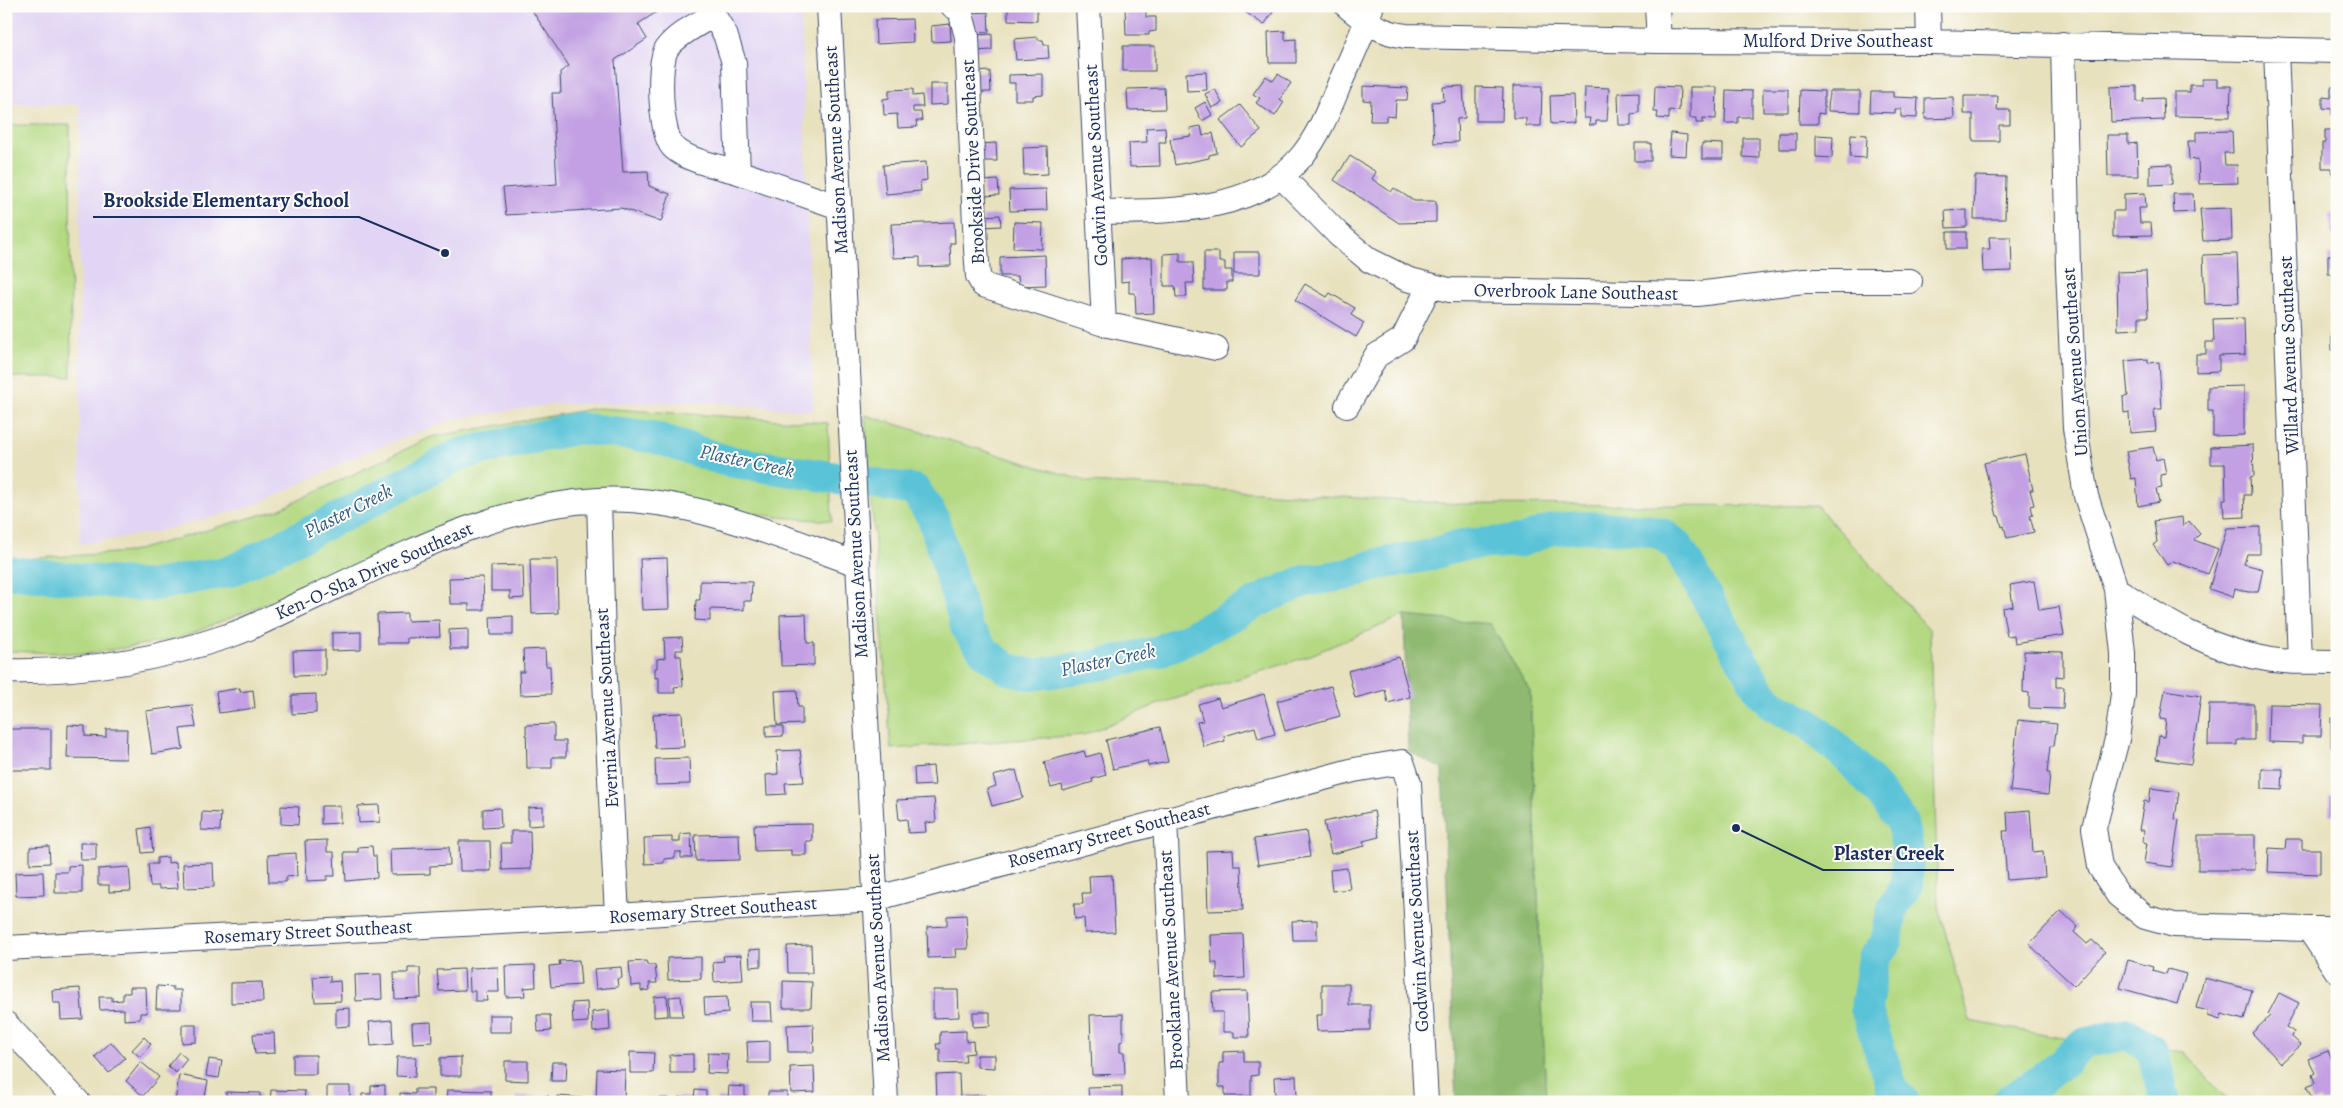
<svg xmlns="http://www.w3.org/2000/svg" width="2343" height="1108" viewBox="0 0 2343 1108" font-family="Alegreya,serif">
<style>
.built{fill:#e1d4f4}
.green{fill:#b4d982;stroke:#688470}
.forest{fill:#8fb970;stroke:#557467}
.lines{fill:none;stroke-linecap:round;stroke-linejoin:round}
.river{stroke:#5ac3d7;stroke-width:32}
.building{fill:#c2a0e3}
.minor-casing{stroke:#3a4a6c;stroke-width:26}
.minor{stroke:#fff;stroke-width:24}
.labels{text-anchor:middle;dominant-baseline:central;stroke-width:4;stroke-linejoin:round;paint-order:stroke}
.street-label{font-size:19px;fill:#1b2f5e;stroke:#fdfcf7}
.water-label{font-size:20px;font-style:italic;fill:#2e5b82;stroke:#fdfcf7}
.leader{fill:none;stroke:#1b2f5e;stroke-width:2}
.callout-dot{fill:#1b2f5e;stroke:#fdfcf7;stroke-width:2}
.callout-label{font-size:20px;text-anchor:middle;font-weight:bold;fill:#1b2f5e;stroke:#fdfcf7;stroke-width:4;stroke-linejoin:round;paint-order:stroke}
</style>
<rect width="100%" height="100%" fill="#fdfcf7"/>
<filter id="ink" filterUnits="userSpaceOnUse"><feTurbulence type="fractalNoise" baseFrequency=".02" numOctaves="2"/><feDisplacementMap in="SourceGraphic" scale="10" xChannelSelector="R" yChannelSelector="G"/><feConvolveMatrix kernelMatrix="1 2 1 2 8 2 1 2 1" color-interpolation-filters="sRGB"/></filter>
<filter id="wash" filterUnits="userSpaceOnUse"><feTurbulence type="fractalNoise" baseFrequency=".0096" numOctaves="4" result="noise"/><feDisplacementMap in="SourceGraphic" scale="20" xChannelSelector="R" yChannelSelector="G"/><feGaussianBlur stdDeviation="1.12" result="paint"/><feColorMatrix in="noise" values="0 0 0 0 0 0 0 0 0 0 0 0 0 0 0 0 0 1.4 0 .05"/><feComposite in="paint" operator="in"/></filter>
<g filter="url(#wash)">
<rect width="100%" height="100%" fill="#e8e1be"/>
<!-- built -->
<path class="built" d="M6 6H801L813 411 709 402 555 404 454 419 369 451 253 506 156 532 80 544V105L6 104Z"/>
<!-- green -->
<path class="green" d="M6 125H70L71 377H6Z
M597 408 828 423 832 521 777 517 645 496 422 535 297 591 178 639 85 654 6 651V560L130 552 278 510 431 437Z
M865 415 1089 482 1457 504 1817 506 1930 630 1938 906 1970 1021 2056 1037 2184 1052 2230 1102H1546L1530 691 1490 624 1404 616 1306 657 1153 706 1084 735 891 749Z"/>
<!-- forest -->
<path class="forest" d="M1404 616 1490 624 1530 691 1546 1102H1456L1442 769 1408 751Z"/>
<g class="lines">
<!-- river -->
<path class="river" d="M6 572 149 586 231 571 356 509 460 454 578 428 653 437 727 461 915 490 933 518 967 629 986 653 1008 669 1032 675 1099 665 1157 652 1191 637 1267 597 1304 581 1345 575 1378 564 1426 556 1461 545 1521 541 1553 529 1583 527 1642 529 1662 534 1677 545 1759 690 1774 706 1809 724 1849 759 1880 793 1901 820 1908 850 1907 885 1893 907 1886 943 1874 958 1866 1008 1893 1091 1904 1102
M2006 1102 2041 1080 2086 1042 2128 1034 2152 1050 2165 1102"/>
</g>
<g id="blocks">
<!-- building -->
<path class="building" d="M529 6H666L638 24 647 39 615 60 623 172 648 171 649 186 670 194 661 222 621 208 506 215 503 188 557 184 552 93H561L560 72 569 66Z
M1008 6H1037V21L1008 20Z
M1125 6H1146V17H1156V31L1149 32V35H1126Z
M1243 6H1277L1264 25 1241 9Z
M988 12 989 32 973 33 972 13Z
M912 19 913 42 876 44 875 20Z
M950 24 951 41 932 42 931 26Z
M1285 31V40L1296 39V63H1269L1268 32Z
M992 34V50L973 51V35Z
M1038 37V40H1043L1044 45H1048L1049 58 1016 60 1014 39Z
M1123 46H1155V71H1123Z
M990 71 991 92H972V72Z
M1206 72 1207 90 1187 91 1186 73Z
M1043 74V95L1033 96V100H1015V83H1009V75Z
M1278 74 1291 83 1280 99 1284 102 1275 116 1256 103 1260 98 1253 94 1266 76 1273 81Z
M2202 79H2217V86H2231L2230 117 2174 116V92H2190V85H2202Z
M930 84H948V104L930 105Z
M1363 86 1408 88 1407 100H1396L1395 117 1386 116V121H1370L1371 101 1363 100Z
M1463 86 1465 118 1457 119 1458 142 1434 143 1432 102 1444 101 1443 87Z
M1513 86H1542L1541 126H1526V118H1513Z
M1655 86 1680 87 1679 111 1669 110V119L1657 118 1658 112H1654Z
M2137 86V102H2144L2143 99 2163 98 2164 120 2111 122 2110 87Z
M1476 87 1503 88 1502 121H1476Z
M1585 87 1609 88 1607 121H1596V125H1589L1590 118H1584Z
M1690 87H1717L1716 119 1703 118V123H1696V118H1690Z
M2331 87H2337V115H2332V109L2323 108V97L2331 98Z
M1164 88 1165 109 1128 110 1127 89Z
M913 89V96L922 95 923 107H913V112H921L922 121H916L917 127 898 128 897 114 884 115 883 99 889 98V90Z
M1215 89 1222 103 1212 108 1205 94Z
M1763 89H1788V112H1763Z
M1726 90 1752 91V117H1738V123H1725Z
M1800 90 1824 91V114L1818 113V124H1799Z
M1829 91H1860V112L1828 111Z
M1639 92V113L1631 114V125H1619L1618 93Z
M1871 92H1893V97L1918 98 1917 118 1901 117V109H1895V113L1870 112Z
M1573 95 1574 123 1551 124 1550 96Z
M1964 96H1998L1997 110H2010V125H1999V141H1973V114H1964Z
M1953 97 1954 118 1925 119V98Z
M1205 102 1212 115 1202 121 1195 108Z
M1240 105 1261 131 1241 147 1220 120Z
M1201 126 1203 136 1213 133 1217 153 1209 155V158L1175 165 1170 139 1191 136 1190 128Z
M1165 127 1166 142H1159L1160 166 1130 167 1129 143 1147 142 1146 128Z
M2325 130H2337V175H2332L2331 168H2322V143H2325Z
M2232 131 2233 153H2224L2225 165H2237L2238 183 2199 184 2198 159 2189 160 2188 141H2196V132Z
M1671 133 1687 135 1686 156 1669 155Z
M1779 133H1796V149H1779Z
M1851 134 1867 135 1866 158 1850 157Z
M1816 135 1833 136 1832 158 1816 157Z
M2107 135H2128V144L2137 143 2138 176H2108Z
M1743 138H1759V158L1743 157Z
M996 143 997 161H980L979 144Z
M1635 143H1651V161H1635Z
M1702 143 1723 144V159H1702Z
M1047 147 1048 174 1024 175 1023 148Z
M1350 156 1376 172 1372 179 1391 192 1394 188 1414 201H1436V222L1399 223 1334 180Z
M926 162 927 180 920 181 921 191 886 194 883 165Z
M2172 164V184L2150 185V165Z
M1975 176 2006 177 2005 219H1974Z
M998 180 999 195 983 196V181Z
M1046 189 1047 210 1010 211 1009 190Z
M2145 193 2146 208H2139L2140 223H2151L2152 235 2113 236V211H2124V194Z
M2173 194H2193L2194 212 2174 213Z
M2231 208 2232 240 2203 241 2200 209Z
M1967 210V227L1946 228 1945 211Z
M2337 213V243H2334V233H2331L2330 214Z
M1000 215 1001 226 983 227V216Z
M954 222 955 243H950L951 266 920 267V257L893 258 891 224Z
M1014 222 1043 223 1042 249 1013 248Z
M1947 232H1966V249H1947Z
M1989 237H2011L2012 271 1983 272 1982 249H1990Z
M1204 252H1219V262H1225V270H1232V282H1227V290H1204Z
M1234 252H1260V274H1234Z
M1180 253V262H1193L1194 283H1186L1187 297H1176L1175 286H1164V254Z
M2237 254 2239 303 2205 304 2203 255Z
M1045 255 1046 285 1019 286 1018 276H1000V257Z
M2328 255H2337V297H2334L2333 274H2328Z
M1152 257 1154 313 1136 314 1135 293H1129V281L1121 282V259Z
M2146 271 2148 317H2139V329L2118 330 2117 272Z
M1305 284 1327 297 1330 293 1355 308 1351 315 1364 323 1356 337 1295 300Z
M2331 314H2337V350H2332Z
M2244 318 2245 355 2219 356V371L2196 372V354H2206V342H2214L2213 319Z
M2148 359V363L2159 362 2162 409H2154L2156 431 2130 433 2129 412 2124 413 2123 397 2128 396 2125 361Z
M2332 365H2337V408H2334Z
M2244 386V435L2213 436V411H2208V387Z
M2253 445 2254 476 2250 477 2251 495H2244L2245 517 2224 518 2223 499H2226L2225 464H2211V447Z
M2153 447 2156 460 2163 458 2166 474 2160 475 2162 488 2156 489 2159 502 2138 506 2136 478 2131 479 2126 451Z
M2025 454 2033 490H2030L2034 505 2031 506 2033 515 2030 516 2034 532 2007 538 2004 526 2002 527 1999 516H1997L1984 463Z
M2182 517 2183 527 2189 521 2200 534 2194 540 2218 549 2208 574 2173 561 2167 565 2153 545 2157 542 2154 521Z
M2260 527V554H2247L2244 564 2263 569 2258 592H2248L2235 588 2233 597 2209 589 2227 528Z
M2335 551H2337V568H2335Z
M667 558 669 609 642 610 640 559Z
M530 559H557L558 613 532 614Z
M523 565 524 598 510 599V591H491V566Z
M483 577 484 610H469V604H450L449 578Z
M700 581 752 582 751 601H744V610L710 609V621L695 620 696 600H700Z
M2034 581 2039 610 2059 607 2064 635 2015 643 2014 635 2007 636 2002 608 2013 606 2010 585Z
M407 613V621L439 620 440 637 407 638V643H378L377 614Z
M806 614 807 643H814V665L781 666 780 615Z
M513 616V635H491L490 617Z
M468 629V649H450L449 630Z
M361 632V650L332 651V633Z
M682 637 683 650H676V656H681L683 686 674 687 675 693H659V677L655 678V668H657V659L665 658 664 638Z
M545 649 546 666H550L551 694 520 695 519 672H524L523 650Z
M325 650V675L294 676 293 651Z
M2024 651 2063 652V677L2056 676V687H2064L2063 709 2029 708V693L2023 692Z
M1399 657 1410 697 1388 703 1385 690 1355 698 1348 671Z
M1331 686 1340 716 1285 731 1277 701Z
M240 688V692L253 690 255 708 219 713 216 692Z
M797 690 798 707H802V724L777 725 775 691Z
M2165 690 2201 696 2191 764 2156 759 2159 736 2164 737 2166 720 2160 719Z
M316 694V713L292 714V695Z
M1264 694 1275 734 1258 739 1255 727 1224 736 1225 741 1204 747 1197 722 1203 721 1198 704 1218 698 1221 707Z
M2209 704H2254V740H2237V745H2208Z
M2269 704 2322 705 2321 736H2302V743L2268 742Z
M192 705 196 727 180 729 183 749 152 754 146 711Z
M682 713 684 747 655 748 653 714Z
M2331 718H2337V746L2331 747Z
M2018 720 2057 724 2054 746H2050L2047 773H2050L2048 795 2010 791Z
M554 724V741H566V757H552V768H527L526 725Z
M68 725 85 726V736L106 737V729H127L126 759 67 758Z
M766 726H783V736L766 737Z
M1160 727 1168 762 1148 766 1147 761 1113 769 1106 740Z
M8 729H51V770H8Z
M800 750 804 782 785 783 786 794 767 795 766 775 778 774 777 751Z
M1084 751 1086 757 1100 753 1106 775 1092 779 1093 782 1063 791 1062 785 1051 788 1044 762Z
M689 758 690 784 656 785 655 759Z
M933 766 935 785 915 786 914 768Z
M2262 769H2283L2282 790 2262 789Z
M1016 770 1023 798 992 806 987 789 996 786 993 776Z
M2151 788 2179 792 2175 819 2179 820 2172 867 2144 863 2147 843 2143 842 2144 830H2139L2144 801 2149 802Z
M2329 795H2337V815H2329Z
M934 798 936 822 925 823 926 832 908 833 907 819 899 820 897 800Z
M379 805 380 822 359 823 358 806Z
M281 806 299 807 298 825 281 824Z
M321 806H340V823L321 824Z
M543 807V825L528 826V808Z
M500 808 501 827 483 828V809Z
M2030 810 2033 852 2043 851 2045 877 2007 880 2003 831H2008L2007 812Z
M1374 811 1379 837 1363 841 1365 846 1331 854 1324 822Z
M202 812 221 813 220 831 201 830Z
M812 824V841H806V855H791V850L755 851 754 825Z
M150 827 153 852 142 853 139 829Z
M511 831H530L531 869 502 870 501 843H511Z
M1306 831 1310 857 1258 865 1254 839Z
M691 833 692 858H681V852H675V858L664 859V863L645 864 644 838 672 837V842H680V834Z
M739 834 740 860 696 861 695 835Z
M2198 835H2255V870H2198Z
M2286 839H2302V849H2320V874L2268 872 2269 848 2285 849Z
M327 840V852H334L335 876H327V880L307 881 305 841Z
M459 841H490L491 871H460Z
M80 843H96V860H81Z
M49 846 50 863 30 864V847Z
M372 846 373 856H376L377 878 346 881 344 852H358V847Z
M449 847 450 865 430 866V874L391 875 390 849Z
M1233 850 1234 866H1241L1243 910 1208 911 1206 851Z
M296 853 297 876 286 877V882H269L268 855Z
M168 857V863L176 862 178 888 159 889V886H150L148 864H157V858Z
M213 863 214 887 184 888 183 864Z
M82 865V893H55V872H68V866Z
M129 867 131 891 109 892V885H98V869Z
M1347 868 1350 889 1332 891 1330 870Z
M43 872 44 895 16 896 15 873Z
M6 875H8V897H6Z
M1112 875 1115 932 1085 933 1084 918 1075 919 1074 904H1083L1082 893H1090L1089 876Z
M2061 911 2078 927 2074 932 2087 944 2092 940 2105 952 2074 986 2029 944Z
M966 915 968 949H955L956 957 928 958 927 927 947 926V916Z
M1317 920V940H1293L1292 921Z
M1243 934 1245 978 1217 979V963H1212L1211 935Z
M811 945 812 973H788L787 946Z
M761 949V966L750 967 749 950Z
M741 955 743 980 714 982 713 962 724 961 723 956Z
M701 957V979L668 980 667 958Z
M579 960 581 985 551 987 549 966 560 965 559 961Z
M2128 960 2153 967 2152 970 2166 974 2168 969 2186 974 2177 1004 2120 988Z
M646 961 647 965H655L657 983H649L650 990 641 991V985L631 986 629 962Z
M535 965 536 987 524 988 525 996 506 997 505 966Z
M498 967 499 992H486L487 1001H475V991H470L469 968Z
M621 967 622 978 617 979 618 987 596 989 594 969Z
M408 968H420L421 998 395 999 394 973H408Z
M464 969 465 990 439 991 437 970Z
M381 974 382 999 356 1001 355 975Z
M330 976V982L340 981 341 1001 315 1002 313 977Z
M2204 978 2252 990 2244 1020 2222 1014 2220 1020 2208 1016 2209 1011 2196 1008Z
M783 981 812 982 811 1008H783Z
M262 982 263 1002 231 1003V983Z
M1322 984H1349V1005H1370V1030L1317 1031 1316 1015H1322Z
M157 986 173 987V990H181V1009H156Z
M130 987H146L147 1013H140V1019L124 1020V1009L100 1010 99 997H112V1001L123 1000V993H130Z
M80 988 83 1019 61 1020 60 1003H53L52 990Z
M933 990H958L959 1017 933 1018Z
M1247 991 1249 1037H1234V1032H1223V1012H1213L1212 992Z
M2279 993 2299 1003 2286 1027 2294 1032 2292 1037 2301 1045 2281 1063 2252 1033 2270 1016 2268 1014Z
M667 996 668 1016 654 1017V997Z
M681 996 683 1016H670L669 997Z
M727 997 728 1013 705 1015 704 998Z
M587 1002 588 1022 573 1023 572 1003Z
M750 1002H771L772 1021H751Z
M350 1008V1026L336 1027V1009Z
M609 1010 610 1030 593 1032 592 1012Z
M973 1012H990V1026L973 1027Z
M1123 1014V1041L1120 1042V1052H1124L1125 1074 1092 1075 1090 1015Z
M489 1015H511V1032H489Z
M537 1015H550L551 1031 538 1032Z
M392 1020 393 1044 371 1046 369 1022Z
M431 1022 432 1042 413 1043 412 1023Z
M813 1024 814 1052H788L787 1025Z
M182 1025H196V1042L182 1043Z
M966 1031V1042L973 1041 974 1053 965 1054 966 1062 940 1063V1049H937L936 1044H940V1032Z
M274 1033 275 1053 255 1054 253 1034Z
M144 1037 151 1044 140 1057 132 1050Z
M770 1041V1063H748L747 1042Z
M111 1042 125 1058 109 1073 95 1057Z
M1244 1051V1062H1258V1075L1251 1076V1096H1225V1087H1219V1063H1223V1052Z
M2328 1051 2337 1071V1102H2321L2319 1099 2313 1102 2307 1087 2315 1083 2312 1075 2315 1073 2308 1059Z
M179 1052 187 1059 176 1073 168 1066Z
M630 1052 654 1053 653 1073H630Z
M708 1053 728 1054 727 1074 707 1073Z
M693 1054V1073H670V1055Z
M293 1055H316V1074H293Z
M977 1055H995V1068L977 1067Z
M397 1057H416L415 1077 396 1076Z
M461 1057V1076H440V1058Z
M209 1059 222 1061 219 1078 206 1076Z
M505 1061H528V1081L505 1080Z
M141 1062 159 1077 143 1096 126 1081Z
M552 1062H567L566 1081H551Z
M814 1066 815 1092 791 1093 790 1067Z
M597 1069 625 1070 624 1102H596Z
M959 1074 960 1100 937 1101 936 1075Z
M179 1075 208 1081 204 1102H175Z
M1296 1076 1297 1097H1275L1274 1077Z
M385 1085V1102H362V1094H371V1086Z
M327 1086H350V1102H327Z
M729 1086 745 1087V1102H717V1098L728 1099Z
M1122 1086V1102H1089L1088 1087Z
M415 1089H433V1102H400V1093L415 1094Z
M271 1090 305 1091 304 1102H270Z
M447 1090 491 1091V1102H446Z
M695 1090 706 1091V1102H678V1097L694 1098Z
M226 1092 260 1093V1102H226Z
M768 1092H787V1102H768Z
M985 1095V1102H964V1096Z
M516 1096H549V1102H516Z
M557 1096 584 1098V1102H556Z
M634 1098H668V1102H634Z"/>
</g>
</g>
<g filter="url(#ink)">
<use href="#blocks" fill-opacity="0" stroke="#3a4a6c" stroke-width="1"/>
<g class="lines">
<!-- minor casing -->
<g class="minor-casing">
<path id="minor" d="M708 6 725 34 734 63 738 172 839 207
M829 6 886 1102
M953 6 960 10 967 37 976 249 978 276 983 285 1104 324 1216 348
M1088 6 1104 324
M1347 6C1366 22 1381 33 1406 36L1659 41 1929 42 2337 51
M1657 6 1659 41
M1928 6 1929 42
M713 15C699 24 677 34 667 48 657 63 660 137 674 148 690 162 718 166 738 172
M2063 44 2068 268 2075 428 2086 496 2116 589 2123 653V694L2117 739 2094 828 2100 867 2118 895 2145 917 2174 925 2309 929 2337 971
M2276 49 2300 661
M1281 176 1339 235 1369 260 1407 279 1449 290 1697 294 1804 281H1910
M1100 212C1168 211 1254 214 1302 156 1319 135 1329 109 1339 85 1350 60 1363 34 1371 8
M1347 406 1376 356 1403 339 1430 285
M599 500 603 640 617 916
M2116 589C2166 622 2211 651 2272 660 2293 663 2315 661 2337 662
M6 671C82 673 159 659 231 635 257 626 283 611 308 600 402 556 493 506 598 500 685 495 777 536 857 564
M1165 819 1178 1102
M2309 929H2337
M6 948 617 916 874 899 1354 770 1402 762 1409 783 1426 1102
M6 1024 78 1102"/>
</g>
<!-- minor -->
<use href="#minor" class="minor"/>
</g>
</g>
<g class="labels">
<!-- street labels -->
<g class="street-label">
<text x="1838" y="41">Mulford Drive Southeast</text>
<text transform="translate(836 150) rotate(-93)">Madison Avenue Southeast</text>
<text transform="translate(973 162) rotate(-93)">Brookside Drive Southeast</text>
<text transform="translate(1096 165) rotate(-93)">Godwin Avenue Southeast</text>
<text transform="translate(1576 292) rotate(1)">Overbrook Lane Southeast</text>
<text transform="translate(2289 355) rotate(-92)">Willard Avenue Southeast</text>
<text transform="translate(2075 362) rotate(-94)">Union Avenue Southeast</text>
<text transform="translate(856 554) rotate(-93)">Madison Avenue Southeast</text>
<text transform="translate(374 571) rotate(-24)">Ken-O-Sha Drive Southeast</text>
<text transform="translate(607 708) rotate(-93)">Evernia Avenue Southeast</text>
<text transform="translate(1109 835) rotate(-15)">Rosemary Street Southeast</text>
<text transform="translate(713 910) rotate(-4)">Rosemary Street Southeast</text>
<text transform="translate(1417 931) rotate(-93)">Godwin Avenue Southeast</text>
<text transform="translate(308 932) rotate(-3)">Rosemary Street Southeast</text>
<text transform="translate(878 958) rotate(-93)">Madison Avenue Southeast</text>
<text transform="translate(1171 960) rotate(-93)">Brooklane Avenue Southeast</text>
</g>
<!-- water labels -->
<g class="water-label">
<text transform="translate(747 461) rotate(12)">Plaster Creek</text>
<text transform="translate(348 511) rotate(-27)">Plaster Creek</text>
<text transform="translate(1108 660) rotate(-12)">Plaster Creek</text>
</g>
</g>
<!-- callouts -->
<path class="leader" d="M445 253L359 217H93M1736 828L1823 870H1954"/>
<g class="callout-dot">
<circle cx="445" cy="253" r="5"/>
<circle cx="1736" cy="828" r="5"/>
</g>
<g class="callout-label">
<text x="226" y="207">Brookside Elementary School</text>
<text x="1889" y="860">Plaster Creek</text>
</g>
<!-- margin -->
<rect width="2343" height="1108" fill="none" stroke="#fdfcf7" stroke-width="25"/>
</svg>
